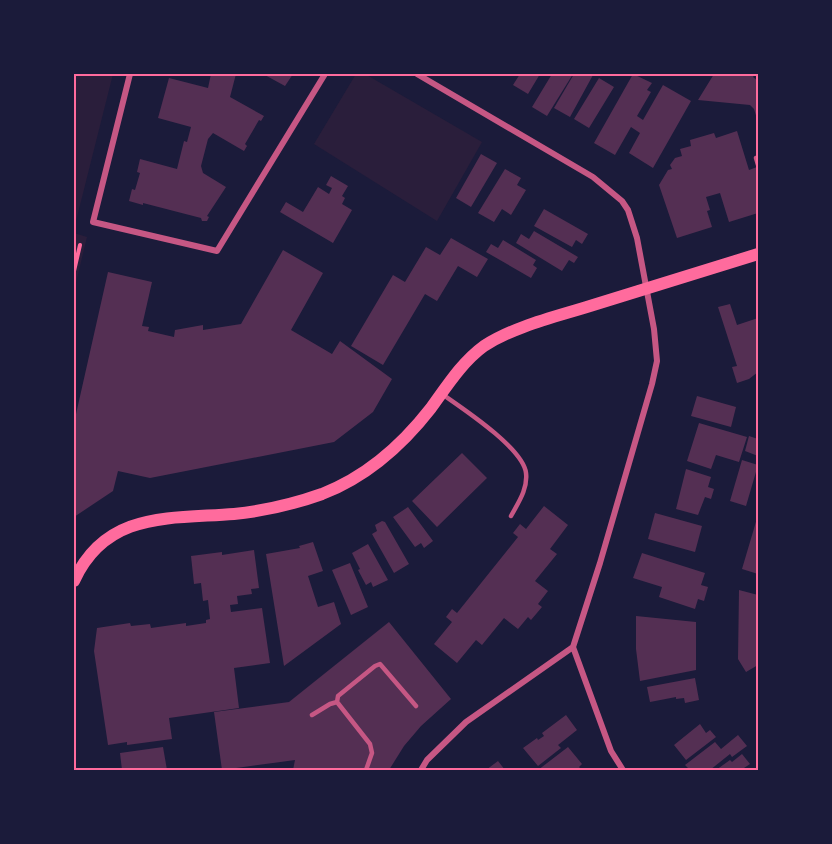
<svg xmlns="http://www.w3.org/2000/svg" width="832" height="844" viewBox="0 0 832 844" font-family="'Source Sans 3',sans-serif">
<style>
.green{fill:#2a1e3b}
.building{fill:#542f53}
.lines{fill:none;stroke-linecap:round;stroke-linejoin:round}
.path{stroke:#ff6b9d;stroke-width:4}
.service{stroke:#c65784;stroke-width:4.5}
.minor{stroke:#c65784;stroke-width:6}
.secondary{stroke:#ff6b9d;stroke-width:12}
.neatline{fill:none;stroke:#ff6b9d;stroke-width:2}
</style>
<rect width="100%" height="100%" fill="#1b1b3a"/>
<!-- green -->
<path class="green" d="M74 74H113L74 229Z
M356 74H365L482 142 437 221 314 144Z
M74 233 87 237 74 291Z"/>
<!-- building -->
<path class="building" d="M211 74H236L230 97 264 116 261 121 259 120 245 144 247 146 244 151 213 133 208 139 201 166 203 173 226 187 207 216 209 217 207 221H202L201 218 143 203V205L129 201 132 189 135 190 140 173 137 172 140 159 177 169 184 141 187 142 191 127 158 118 169 78 208 88Z
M263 74H293L285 86Z
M520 74H540L528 94 513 85Z
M552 74H573L547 116 532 107Z
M574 74H592L593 75 570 117 554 108Z
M633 74 652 83 647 90 651 92 637 116 643 120 663 85 691 101 653 168 629 153 640 133 631 127 615 155 594 143Z
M714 74H755L753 77 758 81V122L754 109 750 105 698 100Z
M599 78 614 87 589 128 574 119Z
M737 131 749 170 757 167 758 173V213L729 222 720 193 706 197 710 210 707 211 712 227 677 238 659 185 668 170 672 169 670 165 675 158 682 156 680 149 691 146 690 140 714 133 716 138Z
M481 154 497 163 471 207 456 198Z
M505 169 521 178 517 185 526 190 511 215 502 209 494 222 478 213Z
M331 176 348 186 342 196 345 198 342 204 352 210 333 243 280 212 286 202 303 212 318 187 329 194 332 188 326 185Z
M544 209 588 234 582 244 576 240 572 247 534 226Z
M534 231 578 257 574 263 569 260 562 271 516 243 521 234 529 239Z
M451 238 488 259 477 277 458 266 437 301 425 294 383 365 351 346 393 275 405 282 426 247 440 255Z
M503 240 536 260 533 265 537 268 531 278 486 252 491 244 498 248Z
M283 250 323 273 291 330 332 354 340 341 392 379 373 412 334 442 150 478 118 471 113 491 74 517V423L108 272 152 282 142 326 149 327 148 331 174 337 175 330 203 325V330L241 324Z
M730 304 737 325 758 318V372L749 379 737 383 732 367 737 366 718 307Z
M697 396 736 407 731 427 691 416Z
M699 423 747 437 739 462 716 455 711 469 687 461Z
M749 436 758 439V456L745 451Z
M462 453 487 478 437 527 412 501Z
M742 460 758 465 746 506 730 501Z
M686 469 711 477 708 487 714 489 711 499 705 497 698 515 676 509Z
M544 506 568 525 550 549 557 554 535 581 548 591 538 604 542 607 531 620 528 617 518 629 504 618 482 645 476 640 457 663 434 644 452 622 446 617 452 609 457 613 518 537 513 533 520 524 526 529Z
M408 507 433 541 424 548 421 543 415 547 393 517Z
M655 513 702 526 695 552 648 539Z
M758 515V574L742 569Z
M382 521 385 522 409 564 394 573 372 534 377 531 375 525Z
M313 542 323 571 308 576 318 607 334 602 341 624 284 666 266 554 300 548 299 546Z
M368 544 388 580 373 587 371 582 366 585 358 570 360 569 352 553Z
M254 550 259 588 251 589 252 594 237 596 238 604 230 605 231 612 262 608 270 663 234 668 239 708 169 718 172 739 127 745V742L108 745 94 651 97 628 130 623 131 626 150 624 151 628 186 623V626L206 623V620L210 619 208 600 203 601 201 583 194 584 191 556 222 552V555Z
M642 553 705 573 701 585 708 587 704 601 698 599 695 609 659 597 662 587 633 578Z
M350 563 368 607 351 615 332 570Z
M739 590 758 595V665L746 672 738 659Z
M636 616 696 622V670L640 681 636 649Z
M389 622 451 699 421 726 404 746 389 770 340 769 339 770H293L295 760 222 770 214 712 289 702Z
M695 678 699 700 685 703 684 698 676 699V697L650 702 647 687Z
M566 715 577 730 558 745 561 748 538 766 523 748 537 738 538 740 544 736 542 733Z
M700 724 706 733 710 730 716 737 686 760 674 745Z
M738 735 747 746 732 757 730 754 710 770H690L685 765 715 742 721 749Z
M163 747 167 770H122L120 753Z
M568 747 582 764 579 767 582 770H538Z
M742 754 750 764 741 770H716L730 760 732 762Z
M498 761 505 770H486Z"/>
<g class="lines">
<!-- path -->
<path class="path" d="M74 271 80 245"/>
<!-- service -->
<path class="service" d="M756 158 758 165
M442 394C462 408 523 448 526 473 528 489 518 503 511 516
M312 715 330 704 337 702
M366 770 372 753 370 744 337 702 338 696 375 666 380 664 416 706"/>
<!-- minor -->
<path class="minor" d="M130 74 93 222 217 251 325 74
M417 74 593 177 622 201 628 210 637 238 654 329 657 361 652 384 600 563 573 647 466 722 427 760 421 770
M573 647 611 751 623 770"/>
<!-- secondary -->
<path class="secondary" d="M74 581C106 511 170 519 234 514 264 511 294 504 322 494 366 477 403 444 431 408 447 386 462 362 484 346 515 326 555 317 590 306 646 289 702 271 758 254"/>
</g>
<!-- border -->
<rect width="832" height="844" fill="none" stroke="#1b1b3a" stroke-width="150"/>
<rect x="75" y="75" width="682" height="694" class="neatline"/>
</svg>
